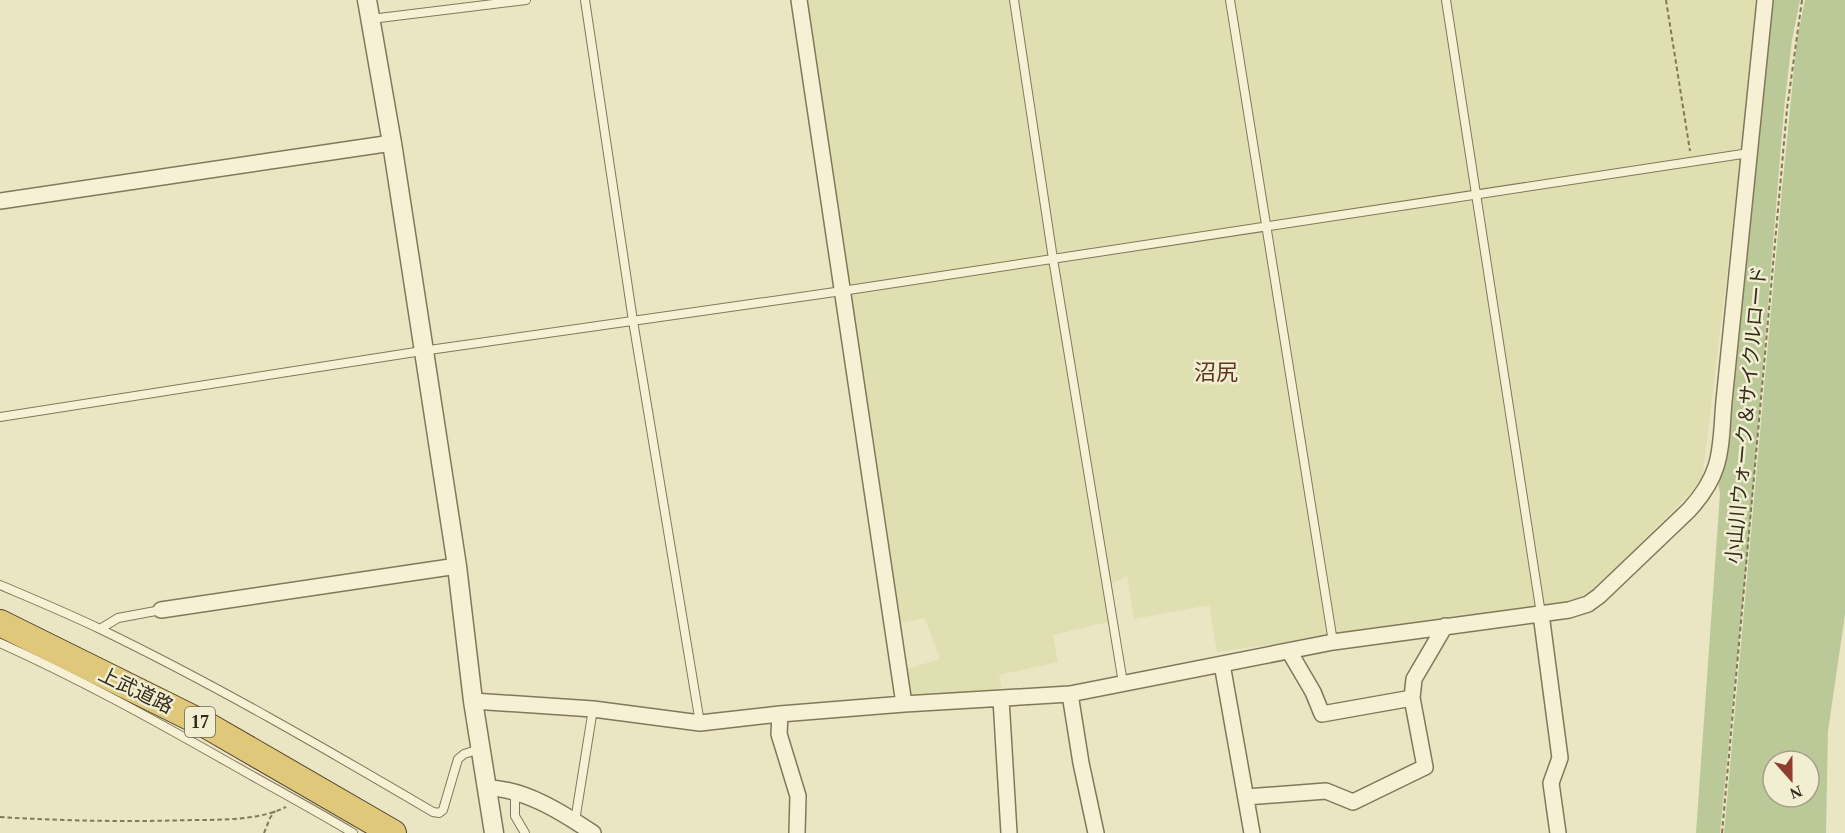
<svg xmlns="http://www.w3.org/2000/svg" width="1845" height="833" viewBox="0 0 1845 833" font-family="'Times New Roman','Noto Sans JP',serif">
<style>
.farmland{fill:#dfdfb1}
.green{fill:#bbc898;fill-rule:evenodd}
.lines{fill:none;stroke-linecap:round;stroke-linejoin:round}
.service-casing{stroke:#83775b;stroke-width:10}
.minor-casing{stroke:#83775b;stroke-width:18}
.tertiary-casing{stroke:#83775b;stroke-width:21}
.trunk-casing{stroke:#51442f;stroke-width:28}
.path{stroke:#83775b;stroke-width:2;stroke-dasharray:4.5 3;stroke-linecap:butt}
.service{stroke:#f6f1d5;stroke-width:8}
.minor{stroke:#f6f1d5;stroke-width:15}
.tertiary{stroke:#f6f1d5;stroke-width:18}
.trunk{stroke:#e0c87b;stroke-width:26}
.labels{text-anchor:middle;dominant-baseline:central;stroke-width:5;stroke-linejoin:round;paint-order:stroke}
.shield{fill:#f2eed2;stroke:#6d6654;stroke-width:1.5}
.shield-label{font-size:18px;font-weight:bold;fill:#342c1e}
.street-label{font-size:20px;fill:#342c1e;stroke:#f2eed2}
.quarter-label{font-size:22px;fill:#5e3721;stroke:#f2eed2}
</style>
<rect width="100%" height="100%" fill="#eae5c3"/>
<!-- farmland -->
<path class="farmland" d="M804 0H1756L1741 157 1702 481 1584 601 1217 652 1209 605 1134 619 1127 576 1111 584 1116 620 1053 635 1058 662 999 675 1002 692 908 697 907 669 940 659 925 618 899 623Z"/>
<!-- green -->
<path class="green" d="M1772 0H1800L1792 40 1784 109 1749 538 1720 833H1696L1720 494 1718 481 1726 440Z
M1805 0H1845V614L1828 731 1826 833H1724L1782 189 1797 40ZM1773 761H1809V797H1773Z"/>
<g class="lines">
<!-- service casing -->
<g class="service-casing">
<path id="service" d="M585 0 633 321 700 723
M1014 0 1053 259 1123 683
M1230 0 1333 642
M1446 0 1541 614
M371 19 526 0
M0 417 422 351 842 291 1749 153
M0 585C33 599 67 613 100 629 214 684 324 748 433 812L439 813 443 810 458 759 464 754 480 749
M100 629 118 618 161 610
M0 643C78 678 152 719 226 761 268 785 311 808 353 833
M515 793V816L525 833
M575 821 593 709"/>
</g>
<!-- minor casing -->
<g class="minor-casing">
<path id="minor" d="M799 0 904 704
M0 201 392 143
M161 610 457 566
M1541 614 1560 758 1551 783 1558 833
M1289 651 1313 692 1322 714 1412 698
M1222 664 1252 833
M1070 694 1081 763 1096 833
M1001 699 1009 833
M473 701 593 709 700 723 780 714 904 704 1070 694 1333 642 1569 610 1588 604 1599 596 1689 510C1724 472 1720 448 1724 401L1765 0
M780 714 779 734 798 796 797 833
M487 788C524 788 563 813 593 833
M1246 797 1326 791 1353 802 1425 767 1412 698 1414 679 1445 626"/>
</g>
<!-- tertiary casing -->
<g class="tertiary-casing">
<path id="tertiary" d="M367 0 392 143 457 566 473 701 494 833"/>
</g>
<!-- trunk casing -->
<g class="trunk-casing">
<path id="trunk" d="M0 623 208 726 393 833"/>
</g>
<!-- path -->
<path class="path" d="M1666 0 1690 151
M0 817C64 821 128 822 192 820 221 820 261 820 286 807
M264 833 270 818 275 811
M1722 833 1787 109 1802 0"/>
<!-- service -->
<use href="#service" class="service"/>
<!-- minor -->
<use href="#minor" class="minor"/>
<!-- tertiary -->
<use href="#tertiary" class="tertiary"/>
<!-- trunk -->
<use href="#trunk" class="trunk"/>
</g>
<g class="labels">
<!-- shield labels -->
<rect class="shield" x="185" y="707" width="30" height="30" rx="4.5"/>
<g class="shield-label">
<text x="200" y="722">17</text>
</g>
<!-- street labels -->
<g class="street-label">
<text transform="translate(1746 415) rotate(-85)">小山川ウォーク＆サイクルロード</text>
<text transform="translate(136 690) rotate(26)">上武道路</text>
</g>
<!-- quarter labels -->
<g class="quarter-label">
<text x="1216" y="372">沼尻</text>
</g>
</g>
<!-- north arrow -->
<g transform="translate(1791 779) rotate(159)"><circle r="28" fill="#f2eed2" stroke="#a6a08a" stroke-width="1.5"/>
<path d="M0-4.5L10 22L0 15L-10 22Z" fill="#8e3d30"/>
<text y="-9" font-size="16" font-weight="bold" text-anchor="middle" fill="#342c1e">N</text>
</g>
</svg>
